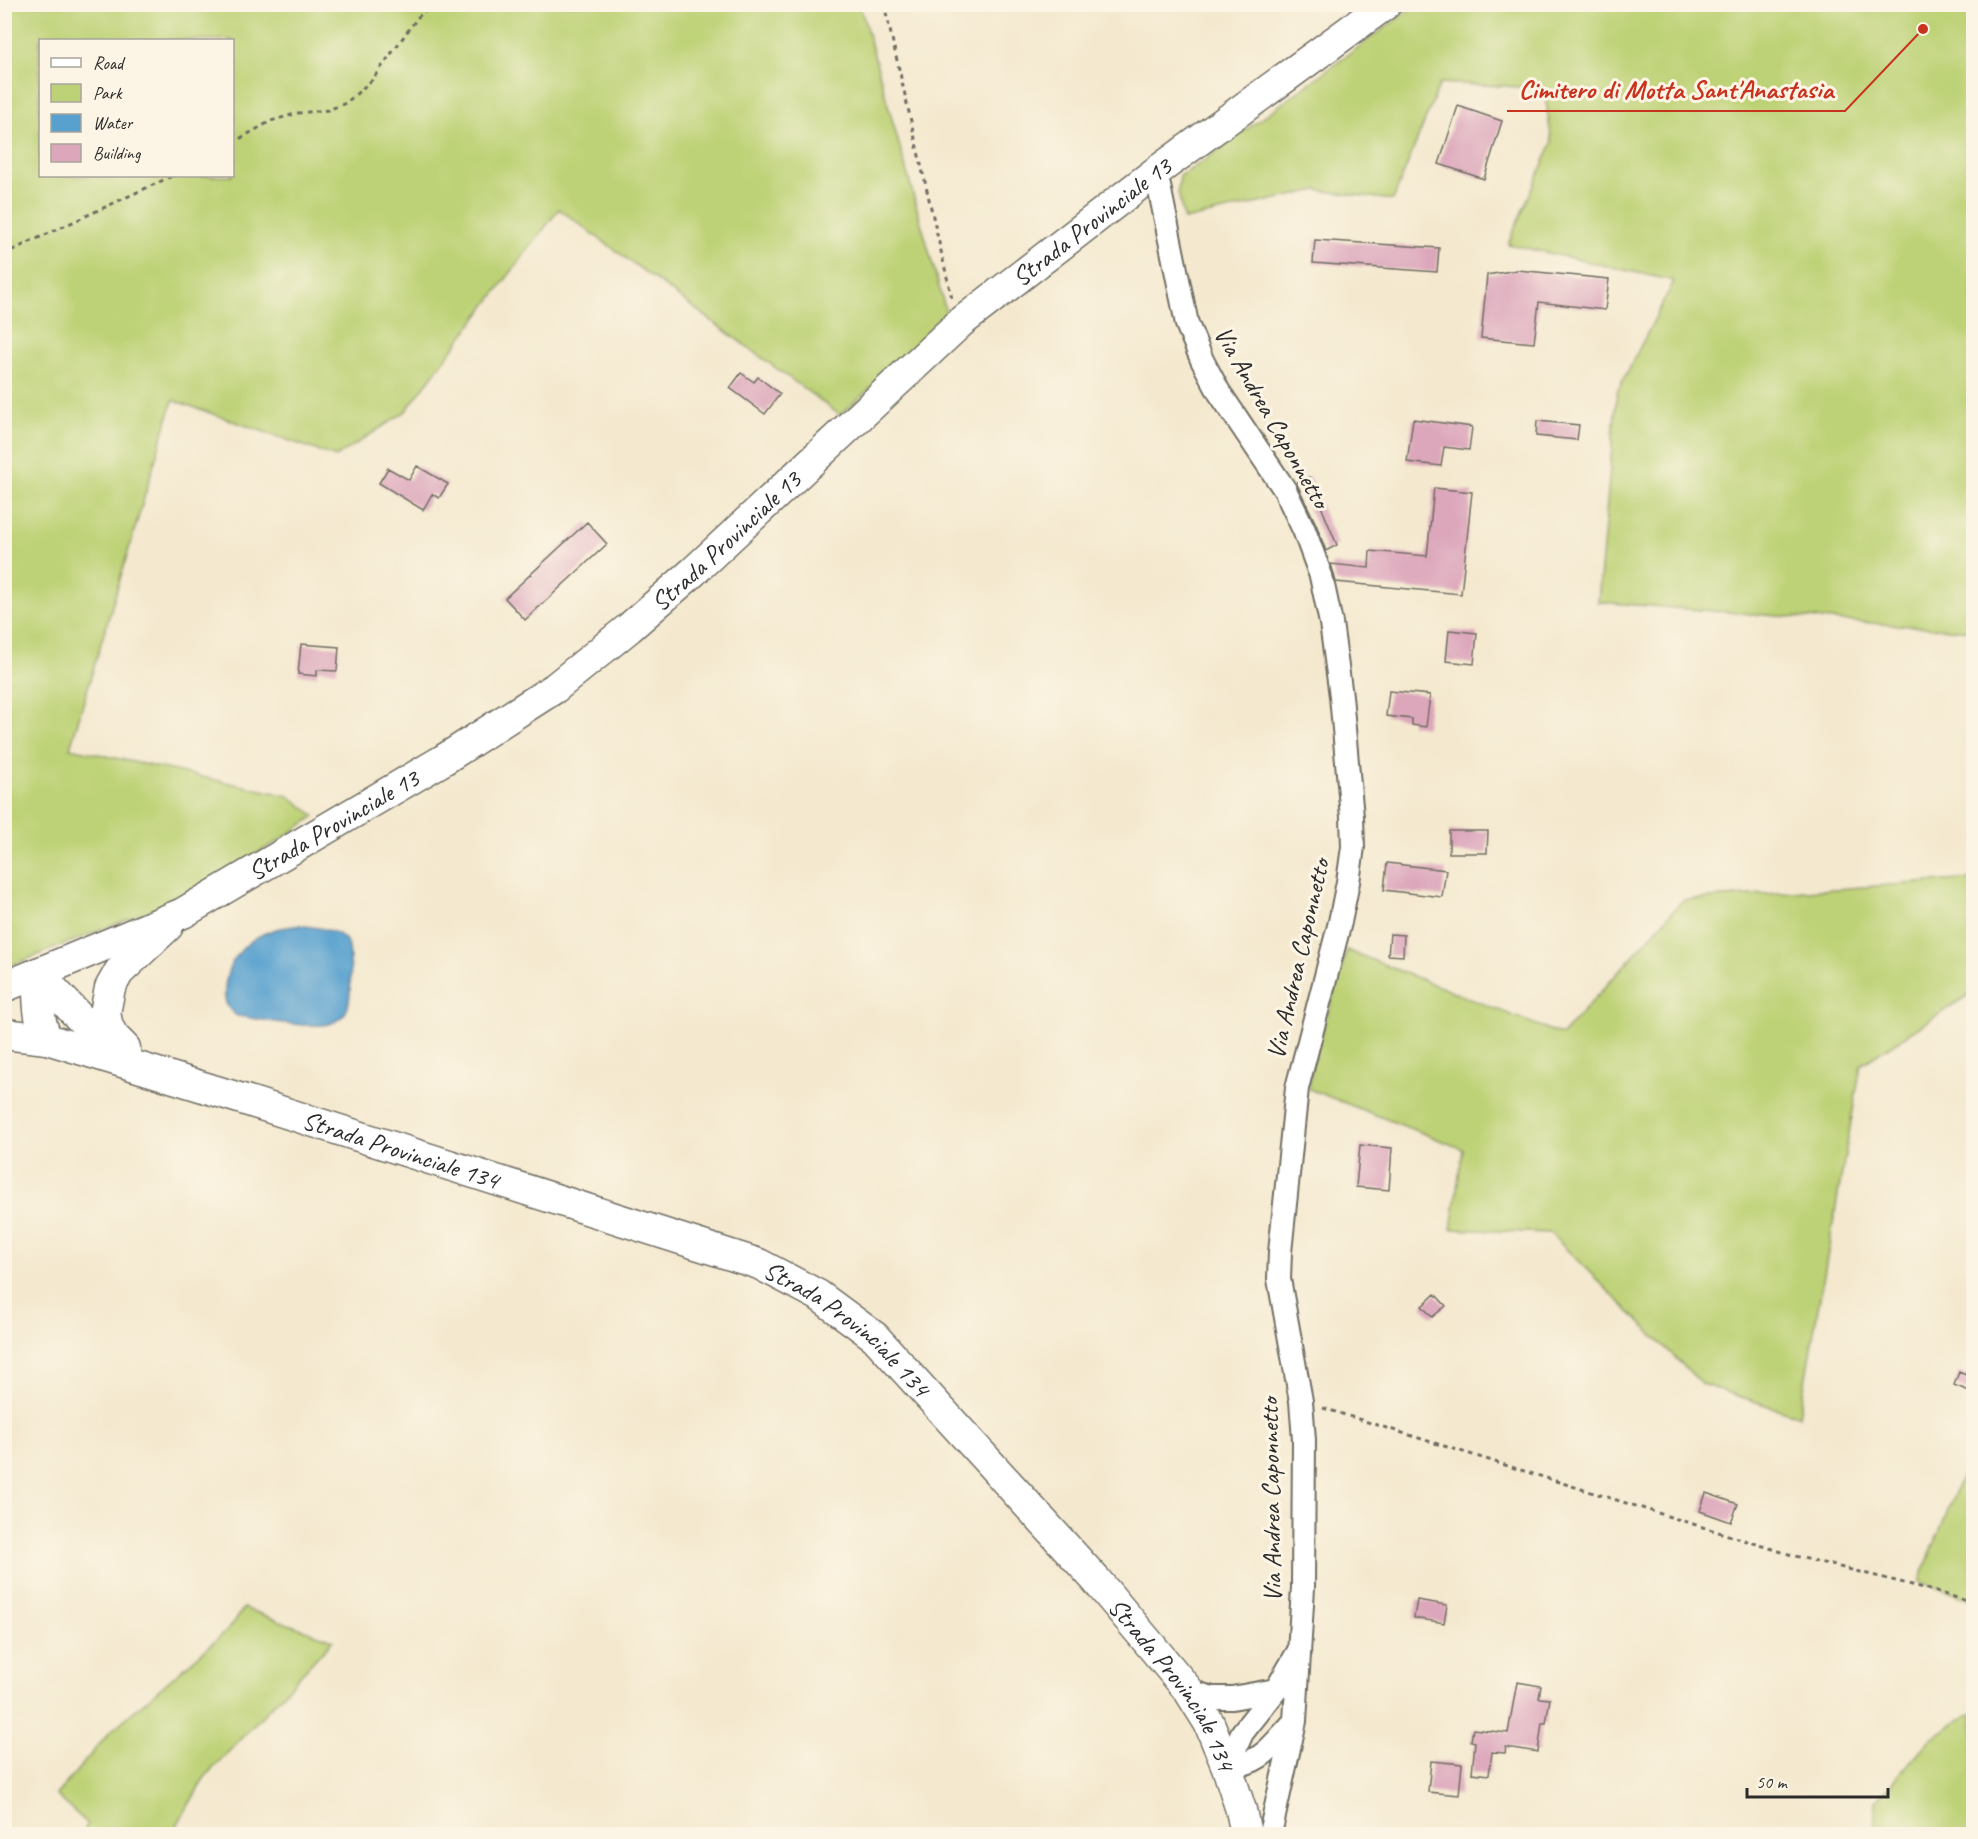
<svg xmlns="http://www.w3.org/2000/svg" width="1978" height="1839" viewBox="0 0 1978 1839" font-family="Caveat,sans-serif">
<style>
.green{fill:#bdd276;stroke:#747e50;stroke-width:1.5;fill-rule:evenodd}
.water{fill:#58a1cf;stroke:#42667d;stroke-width:1.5}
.building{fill:#dca6bb}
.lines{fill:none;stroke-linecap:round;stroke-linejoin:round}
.minor-casing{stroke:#716e64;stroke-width:26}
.major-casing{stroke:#716e64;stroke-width:33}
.path{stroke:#716e64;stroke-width:3;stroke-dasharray:4.5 4.5;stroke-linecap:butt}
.minor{stroke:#fff;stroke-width:22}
.major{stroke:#fff;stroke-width:30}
.labels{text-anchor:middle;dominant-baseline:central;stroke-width:6;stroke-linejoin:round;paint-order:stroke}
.street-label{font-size:26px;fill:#2b2b2b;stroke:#fcf5e5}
.leader{fill:none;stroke:#c8321e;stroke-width:2}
.callout-dot{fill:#c8321e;stroke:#fcf5e5;stroke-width:2}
.callout-label{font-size:27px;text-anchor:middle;font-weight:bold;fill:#c8321e;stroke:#fcf5e5;stroke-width:6;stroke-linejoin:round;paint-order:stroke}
</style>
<rect width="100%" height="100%" fill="#fcf5e5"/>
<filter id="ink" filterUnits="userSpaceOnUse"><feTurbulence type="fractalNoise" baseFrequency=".0167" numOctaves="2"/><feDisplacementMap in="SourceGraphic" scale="12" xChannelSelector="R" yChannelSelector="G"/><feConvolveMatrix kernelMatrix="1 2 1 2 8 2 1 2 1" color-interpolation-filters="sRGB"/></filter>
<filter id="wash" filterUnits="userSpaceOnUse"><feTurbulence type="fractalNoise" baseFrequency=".008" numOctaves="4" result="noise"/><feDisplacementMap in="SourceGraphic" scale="24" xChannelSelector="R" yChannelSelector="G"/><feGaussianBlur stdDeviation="1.35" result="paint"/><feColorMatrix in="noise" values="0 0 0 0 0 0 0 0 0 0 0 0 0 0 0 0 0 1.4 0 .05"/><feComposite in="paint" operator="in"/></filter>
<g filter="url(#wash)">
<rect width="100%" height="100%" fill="#f4e9cf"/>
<!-- green -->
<path class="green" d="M5 5H860L948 319 840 415 559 209 405 412 336 457 173 400 70 748 289 796 315 816 277 842 166 904 5 968ZM40 40H232V176H40Z
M1416 5H1973V631L1598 602 1617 392 1674 281 1508 244 1552 143 1544 88 1440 83 1393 200 1317 190 1184 220 1178 191 1180 176 1202 162Z
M1973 879V992L1861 1065 1799 1416 1702 1384 1550 1233 1451 1229 1463 1149 1309 1089 1312 1066 1347 950 1562 1035 1683 900Z
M1973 1448V1600L1919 1582Z
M244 1608 333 1640 205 1777 172 1834H82L88 1824 56 1795 111 1731 229 1629Z
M1973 1712V1834H1874L1876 1801 1931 1738Z"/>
<!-- water -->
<path class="water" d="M300 925C315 928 338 928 347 942 352 950 351 996 348 1006 346 1015 338 1021 329 1024 310 1029 259 1019 237 1016 226 1008 224 1002 225 988 226 961 247 938 273 930 281 927 291 927 300 925Z"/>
<g id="blocks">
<!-- building -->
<path class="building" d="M1458 106 1502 121 1484 179 1439 164Z
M1315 240 1439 248 1437 272 1313 263Z
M1517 270 1609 279 1605 310 1539 302 1534 343 1481 338 1487 275Z
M741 373 754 382 758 377 780 394 765 414 730 388Z
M1413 419 1472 427 1469 450 1444 447 1441 466 1407 462Z
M1537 421 1579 425 1577 440 1536 436Z
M417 466 448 484 439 498 432 494 423 510 379 483 388 468 409 480Z
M1309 477 1337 545 1326 551 1316 524 1297 484V482Z
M1434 488 1472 492 1461 594 1336 582 1331 564 1369 568 1370 551 1427 556Z
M587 522 607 544 525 620 505 598Z
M1449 630 1477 633 1474 664 1446 661Z
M301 644 339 647 337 671 317 670V676L298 674Z
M1389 691 1430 695 1426 727 1412 725V719L1386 716Z
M1449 831H1488L1487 853H1449Z
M1387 863 1446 870 1442 897 1384 890Z
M1390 934 1404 935 1403 956 1388 955Z
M1360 1145 1392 1148 1389 1190 1356 1187Z
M1435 1294 1446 1306 1432 1317 1422 1306Z
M1959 1372 1974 1378V1393L1954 1385Z
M1706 1493 1738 1504 1731 1522 1700 1511Z
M1417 1600 1447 1605 1444 1623 1414 1618Z
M1517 1682 1541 1686 1539 1698 1550 1699 1546 1723H1542L1538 1752 1506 1747 1505 1753 1492 1752 1489 1775 1472 1773 1475 1742 1471 1741 1473 1729 1508 1733Z
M1431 1761 1462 1764 1459 1795 1428 1792Z"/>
</g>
</g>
<g filter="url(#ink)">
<use href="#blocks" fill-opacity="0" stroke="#716e64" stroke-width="1.5"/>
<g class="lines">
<!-- minor casing -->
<g class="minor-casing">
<path id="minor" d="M1153 174 1159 186 1187 324 1202 360 1219 392 1285 490 1304 530 1321 576 1331 623 1341 696 1352 817 1353 847 1348 882 1340 922 1297 1088 1280 1252 1279 1279 1301 1401 1304 1440 1303 1587 1295 1721 1270 1834
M1189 1691 1212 1698H1232L1276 1690
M1227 1767 1242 1733 1276 1690 1297 1654
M1227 1767C1264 1763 1271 1746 1295 1721"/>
</g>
<!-- major casing -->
<g class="major-casing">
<g id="major">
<path d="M38 973 93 1032 109 1044 125 1051"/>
<path d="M38 973C38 996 37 1018 47 1039"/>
<path id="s1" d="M4 987 183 913 443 760 555 688 629 628 693 572 960 323 1153 174 1386 4"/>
<path id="s2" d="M4 1034 47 1039 239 1098 759 1264 818 1295 875 1337 1096 1580 1189 1691 1209 1723 1227 1767 1241 1810 1246 1834"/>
<path d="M125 1048 114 1037 108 1027 105 1013 110 988 119 972 168 926"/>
</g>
</g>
<!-- path -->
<path class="path" d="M884 4 952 299
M232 143 271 121 298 113 328 110 346 103 372 80 418 17 434 4
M4 254 172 176
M1323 1408 1795 1556 1920 1587 1974 1603"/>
<!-- minor -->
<use href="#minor" class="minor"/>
<!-- major -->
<use href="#major" class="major"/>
</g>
</g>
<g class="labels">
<!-- street labels -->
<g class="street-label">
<text stroke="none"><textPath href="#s1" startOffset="1340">Strada Provinciale 13</textPath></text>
<text transform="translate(1272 417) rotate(60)">Via Andrea Caponnetto</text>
<text stroke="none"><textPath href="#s1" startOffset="854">Strada Provinciale 13</textPath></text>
<text stroke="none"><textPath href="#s1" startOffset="368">Strada Provinciale 13</textPath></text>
<text transform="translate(1298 959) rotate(-77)">Via Andrea Caponnetto</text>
<text stroke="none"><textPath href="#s2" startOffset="414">Strada Provinciale 134</textPath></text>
<text stroke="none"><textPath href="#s2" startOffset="900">Strada Provinciale 134</textPath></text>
<text transform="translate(1271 1500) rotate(-91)">Via Andrea Caponnetto</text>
<text stroke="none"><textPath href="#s2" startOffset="1386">Strada Provinciale 134</textPath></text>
</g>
</g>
<!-- callouts -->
<path class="leader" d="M1923 29L1845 111H1507"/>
<circle class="callout-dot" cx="1923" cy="29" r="6"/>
<g class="callout-label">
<text x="1676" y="98">Cimitero di Motta Sant'Anastasia</text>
</g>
<!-- margin -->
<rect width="1978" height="1839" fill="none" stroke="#fcf5e5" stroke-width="24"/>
<!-- legend -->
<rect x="39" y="39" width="195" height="138" fill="#fcf5e5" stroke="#a8a49b" stroke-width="1.5"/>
<rect x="51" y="58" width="30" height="9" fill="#ffffff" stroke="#a8a49b" stroke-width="1.5"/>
<text x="93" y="69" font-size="18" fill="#2b2b2b">Road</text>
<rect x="51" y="84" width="30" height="18" fill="#bdd276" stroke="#a8a49b" stroke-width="1.5"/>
<text x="93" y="99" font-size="18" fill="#2b2b2b">Park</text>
<rect x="51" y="114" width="30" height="18" fill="#58a1cf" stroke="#a8a49b" stroke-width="1.5"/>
<text x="93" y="129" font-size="18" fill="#2b2b2b">Water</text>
<rect x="51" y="144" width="30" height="18" fill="#dca6bb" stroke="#a8a49b" stroke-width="1.5"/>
<text x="93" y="159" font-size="18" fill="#2b2b2b">Building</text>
<!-- scale -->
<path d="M1747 1788v9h141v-9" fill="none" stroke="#2b2b2b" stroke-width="3"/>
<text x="1756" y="1788" font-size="18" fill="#2b2b2b" stroke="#fcf5e5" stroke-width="4.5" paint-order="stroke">50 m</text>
</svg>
